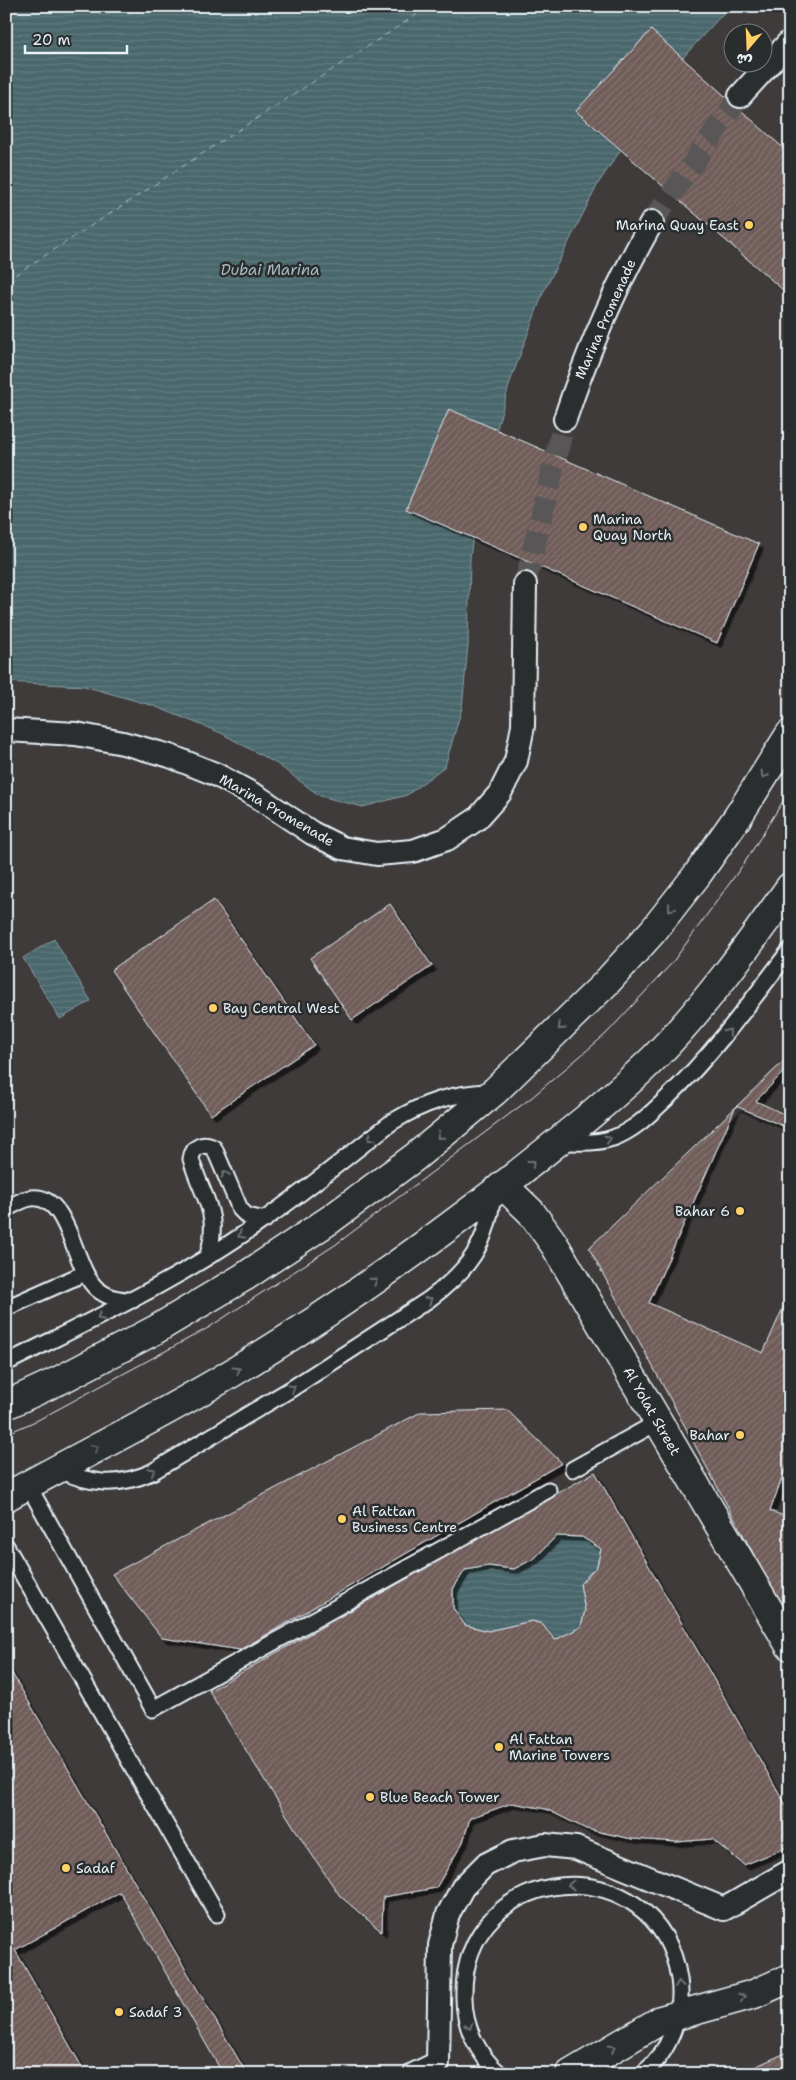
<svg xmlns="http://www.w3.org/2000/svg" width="796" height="2080" viewBox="0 0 796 2080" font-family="'Shantell Sans','Playpen Sans Arabic',sans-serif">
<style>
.water{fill:url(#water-rules);stroke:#899ea4}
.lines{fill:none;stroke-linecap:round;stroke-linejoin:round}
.ferry{stroke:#a9bac0;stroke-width:1;stroke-dasharray:6 5;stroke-linecap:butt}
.building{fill:url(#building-hatch);stroke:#e8f1f8;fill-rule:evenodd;filter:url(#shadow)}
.pedestrian-tunnel{stroke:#585657;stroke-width:22;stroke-dasharray:22 11;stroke-linecap:butt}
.service-casing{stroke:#e8f1f8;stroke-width:19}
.pedestrian-casing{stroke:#e8f1f8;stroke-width:26}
.minor-casing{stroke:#e8f1f8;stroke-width:31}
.primary-casing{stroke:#e8f1f8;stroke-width:31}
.service{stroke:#2a2d2e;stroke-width:15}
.pedestrian{stroke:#2a2d2e;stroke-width:22}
.minor{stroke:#2a2d2e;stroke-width:28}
.primary{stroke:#2a2d2e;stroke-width:28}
.tram{stroke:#e8f1f8;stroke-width:1}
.oneway{stroke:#6c7275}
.poi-dot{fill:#ffd166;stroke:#2a2d2e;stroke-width:2}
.labels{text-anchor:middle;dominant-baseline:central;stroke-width:5;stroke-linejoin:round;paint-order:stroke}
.poi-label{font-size:14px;fill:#e8f1f8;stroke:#2a2d2e;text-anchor:start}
.street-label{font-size:14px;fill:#e8f1f8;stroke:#2a2d2e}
.water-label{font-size:15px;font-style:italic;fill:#a9bac0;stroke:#2a2d2e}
</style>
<defs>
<pattern id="water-rules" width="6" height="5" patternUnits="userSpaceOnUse" patternTransform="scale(1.25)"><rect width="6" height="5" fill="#4a676c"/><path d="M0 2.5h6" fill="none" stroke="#647d82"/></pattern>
<pattern id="building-hatch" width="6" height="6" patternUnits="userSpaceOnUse" patternTransform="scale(1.25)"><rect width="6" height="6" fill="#6f5c59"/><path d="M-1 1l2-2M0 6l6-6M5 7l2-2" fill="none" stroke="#847472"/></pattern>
<filter id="shadow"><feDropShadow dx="4.5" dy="4.5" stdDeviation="0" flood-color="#0009"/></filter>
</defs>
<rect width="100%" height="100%" fill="#3f3b3b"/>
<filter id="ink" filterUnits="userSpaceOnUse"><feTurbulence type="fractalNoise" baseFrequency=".02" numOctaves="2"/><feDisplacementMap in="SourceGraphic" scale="10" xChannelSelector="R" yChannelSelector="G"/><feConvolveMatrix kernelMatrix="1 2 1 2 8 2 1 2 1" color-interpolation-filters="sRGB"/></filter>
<g filter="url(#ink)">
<!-- water -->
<path class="water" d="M6 6H730L686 54 599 182 543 293 510 382 480 488 470 557 468 645 462 708 445 766 407 795 363 807 320 796 277 764 221 733 154 706 84 686 6 682Z
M54 939 91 1001 60 1019 23 958Z
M556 1536 582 1537 601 1549 597 1566 580 1584 585 1610 581 1627 555 1640 542 1624 532 1621 488 1631 465 1625 453 1608V1589L465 1570 488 1566 514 1569 535 1558Z"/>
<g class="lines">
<!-- ferry -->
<path class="ferry" d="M6 281 430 6"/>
</g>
<!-- building -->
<path class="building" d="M651 30 790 154V296L576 111Z
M449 409 759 544 717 643 406 509Z
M214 900 314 1045 211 1115 111 970Z
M390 904 432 966 352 1020 310 958Z
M790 1055V1622L589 1248Z
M790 1065V1117L756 1101Z
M736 1106 790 1129V1292L763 1353 649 1303Z
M507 1410 562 1463 240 1650 162 1638 112 1574 421 1412Z
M790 1456V1518L770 1511Z
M595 1472 790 1812V1846L744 1865 712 1839 677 1842 632 1839 586 1829 546 1809 512 1803 470 1818 463 1842 436 1888 383 1897 382 1932 340 1896 302 1840 209 1691ZM556 1536 582 1537 601 1549 597 1566 580 1584 585 1610 581 1627 555 1640 542 1624 532 1621 488 1631 465 1625 453 1608V1589L465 1570 488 1566 514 1569 535 1558Z
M6 1663 247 2074H6Z
M6 1676 12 1804 6 1805Z
M120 1892 223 2074H86L15 1950Z
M790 2051V2074H739Z"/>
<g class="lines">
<!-- pedestrian-tunnel -->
<path class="pedestrian-tunnel" d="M652 222 740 96
M525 584 565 419"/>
<!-- service casing -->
<g class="service-casing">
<path id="service" d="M560 1141C577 1143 595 1144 613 1138 635 1130 651 1113 668 1097 714 1053 751 1001 790 950
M6 1209C14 1205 22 1199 31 1198 70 1193 73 1269 97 1289 108 1298 119 1300 133 1300
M208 1255C221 1211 202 1198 191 1159 193 1146 203 1142 214 1148L240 1209 247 1216 265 1220
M6 1308 85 1273
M6 1363C94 1319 185 1277 265 1219 308 1189 350 1154 392 1122 425 1102 452 1093 491 1092
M56 1469C91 1484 116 1488 152 1472L291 1389 428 1300C468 1271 488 1244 493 1193
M573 1469 658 1422
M28 1485 153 1709 548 1490
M6 1546 217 1914
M500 2074C478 2055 464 2027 464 1998 460 1859 659 1844 679 1979 684 2013 670 2053 642 2074"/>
</g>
<!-- pedestrian casing -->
<g class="pedestrian-casing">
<path id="pedestrian" d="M740 96 790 41
M565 419C588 350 616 285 652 222
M6 730 76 734 123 743 170 756 215 774 258 797 312 833 342 848 377 854 413 851 447 839 477 819 500 793 516 761 523 726 525 584
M415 2074 438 2063 440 1945 448 1914 463 1887 485 1865 513 1851 545 1845 576 1848 724 1909 790 1871"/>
</g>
<!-- minor casing -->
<g class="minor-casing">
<path id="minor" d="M503 1185 531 1212 554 1244 790 1646
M570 2074 661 2020 754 1994 790 1978"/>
</g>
<!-- primary casing -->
<g class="primary-casing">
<path id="primary" d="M6 1405 62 1379 155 1330 244 1277 331 1219 415 1157 495 1091 606 983 653 931 697 875 737 818 790 734
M6 1497C80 1456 155 1419 227 1376 324 1318 416 1253 505 1184 556 1143 608 1103 655 1057 706 1005 748 946 790 887"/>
</g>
<!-- service -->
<use href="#service" class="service"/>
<!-- pedestrian -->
<use href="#pedestrian" class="pedestrian"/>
<!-- minor -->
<use href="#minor" class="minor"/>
<!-- primary -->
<use href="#primary" class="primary"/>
<!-- tram -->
<path class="tram" d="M6 1434 38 1420 208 1328 335 1245 531 1098 606 1034 672 963 745 862 790 790"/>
</g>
<!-- one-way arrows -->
<defs><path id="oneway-chevron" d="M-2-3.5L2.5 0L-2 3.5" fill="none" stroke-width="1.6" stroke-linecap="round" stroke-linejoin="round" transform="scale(1.25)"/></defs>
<g class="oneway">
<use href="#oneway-chevron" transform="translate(764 775) rotate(122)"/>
<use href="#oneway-chevron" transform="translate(671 908) rotate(128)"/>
<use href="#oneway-chevron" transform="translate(561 1027) rotate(136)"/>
<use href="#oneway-chevron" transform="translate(728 1032) rotate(-51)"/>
<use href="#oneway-chevron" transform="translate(440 1136) rotate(141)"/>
<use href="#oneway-chevron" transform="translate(371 1138) rotate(142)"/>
<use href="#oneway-chevron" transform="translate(608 1139) rotate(-16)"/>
<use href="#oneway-chevron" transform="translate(532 1163) rotate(-38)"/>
<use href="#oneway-chevron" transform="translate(225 1174) rotate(-110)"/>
<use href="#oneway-chevron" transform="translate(241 1235) rotate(148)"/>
<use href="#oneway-chevron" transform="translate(374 1281) rotate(-35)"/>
<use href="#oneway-chevron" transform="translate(429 1300) rotate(-34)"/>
<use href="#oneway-chevron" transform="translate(100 1317) rotate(153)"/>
<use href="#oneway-chevron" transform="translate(237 1370) rotate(-32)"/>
<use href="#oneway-chevron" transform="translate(292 1388) rotate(-32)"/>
<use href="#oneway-chevron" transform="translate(95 1448) rotate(-28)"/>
<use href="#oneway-chevron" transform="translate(152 1471) rotate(-28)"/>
<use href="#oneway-chevron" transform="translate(571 1885) rotate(179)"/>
<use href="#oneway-chevron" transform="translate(679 1984) rotate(-96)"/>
<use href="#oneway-chevron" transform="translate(742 1997) rotate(-18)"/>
<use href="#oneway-chevron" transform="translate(469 2026) rotate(71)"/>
<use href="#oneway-chevron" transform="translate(612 2048) rotate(-31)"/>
</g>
</g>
<!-- markers -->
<g class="poi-dot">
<circle cx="749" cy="225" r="5"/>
<circle cx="583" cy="527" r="5"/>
<circle cx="213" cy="1008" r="5"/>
<circle cx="740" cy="1211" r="5"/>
<circle cx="740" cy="1435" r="5"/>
<circle cx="342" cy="1519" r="5"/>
<circle cx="499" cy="1747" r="5"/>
<circle cx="370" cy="1797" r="5"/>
<circle cx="66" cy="1868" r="5"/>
<circle cx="119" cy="2012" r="5"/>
</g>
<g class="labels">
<!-- poi labels -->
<g class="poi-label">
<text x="739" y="225" text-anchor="end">Marina Quay East</text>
<text x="593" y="519">Marina<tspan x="593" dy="16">Quay North</tspan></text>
<text x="223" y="1008">Bay Central West</text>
<text x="730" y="1211" text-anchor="end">Bahar 6</text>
<text x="730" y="1435" text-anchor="end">Bahar</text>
<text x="352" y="1511">Al Fattan<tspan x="352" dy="16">Business Centre</tspan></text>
<text x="509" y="1739">Al Fattan<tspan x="509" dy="16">Marine Towers</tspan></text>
<text x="380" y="1797">Blue Beach Tower</text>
<text x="76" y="1868">Sadaf</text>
<text x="129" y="2012">Sadaf 3</text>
</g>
<!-- street labels -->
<g class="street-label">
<text transform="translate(605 319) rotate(-66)">Marina Promenade</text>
<text transform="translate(277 810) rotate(30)">Marina Promenade</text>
<text transform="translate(652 1411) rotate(60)">Al Yolat Street</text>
</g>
<!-- water labels -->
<g class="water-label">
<text x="270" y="270">Dubai Marina</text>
</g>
</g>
<!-- margin -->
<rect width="796" height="2080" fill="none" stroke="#2a2d2e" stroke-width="25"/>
<rect x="12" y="12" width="771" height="2055" fill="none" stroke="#e8f1f8" stroke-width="2" filter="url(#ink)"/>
<!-- north arrow -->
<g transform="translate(748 48) rotate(199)"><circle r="24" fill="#2a2d2e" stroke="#767b7f"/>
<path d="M0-4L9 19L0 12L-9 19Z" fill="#ffd166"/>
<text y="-8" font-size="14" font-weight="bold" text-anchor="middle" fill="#e8f1f8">ش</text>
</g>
<!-- scale -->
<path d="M25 45v8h102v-8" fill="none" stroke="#e8f1f8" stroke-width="2.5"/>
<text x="32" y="45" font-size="15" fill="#e8f1f8" stroke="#2a2d2e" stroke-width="4" paint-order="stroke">20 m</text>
</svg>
